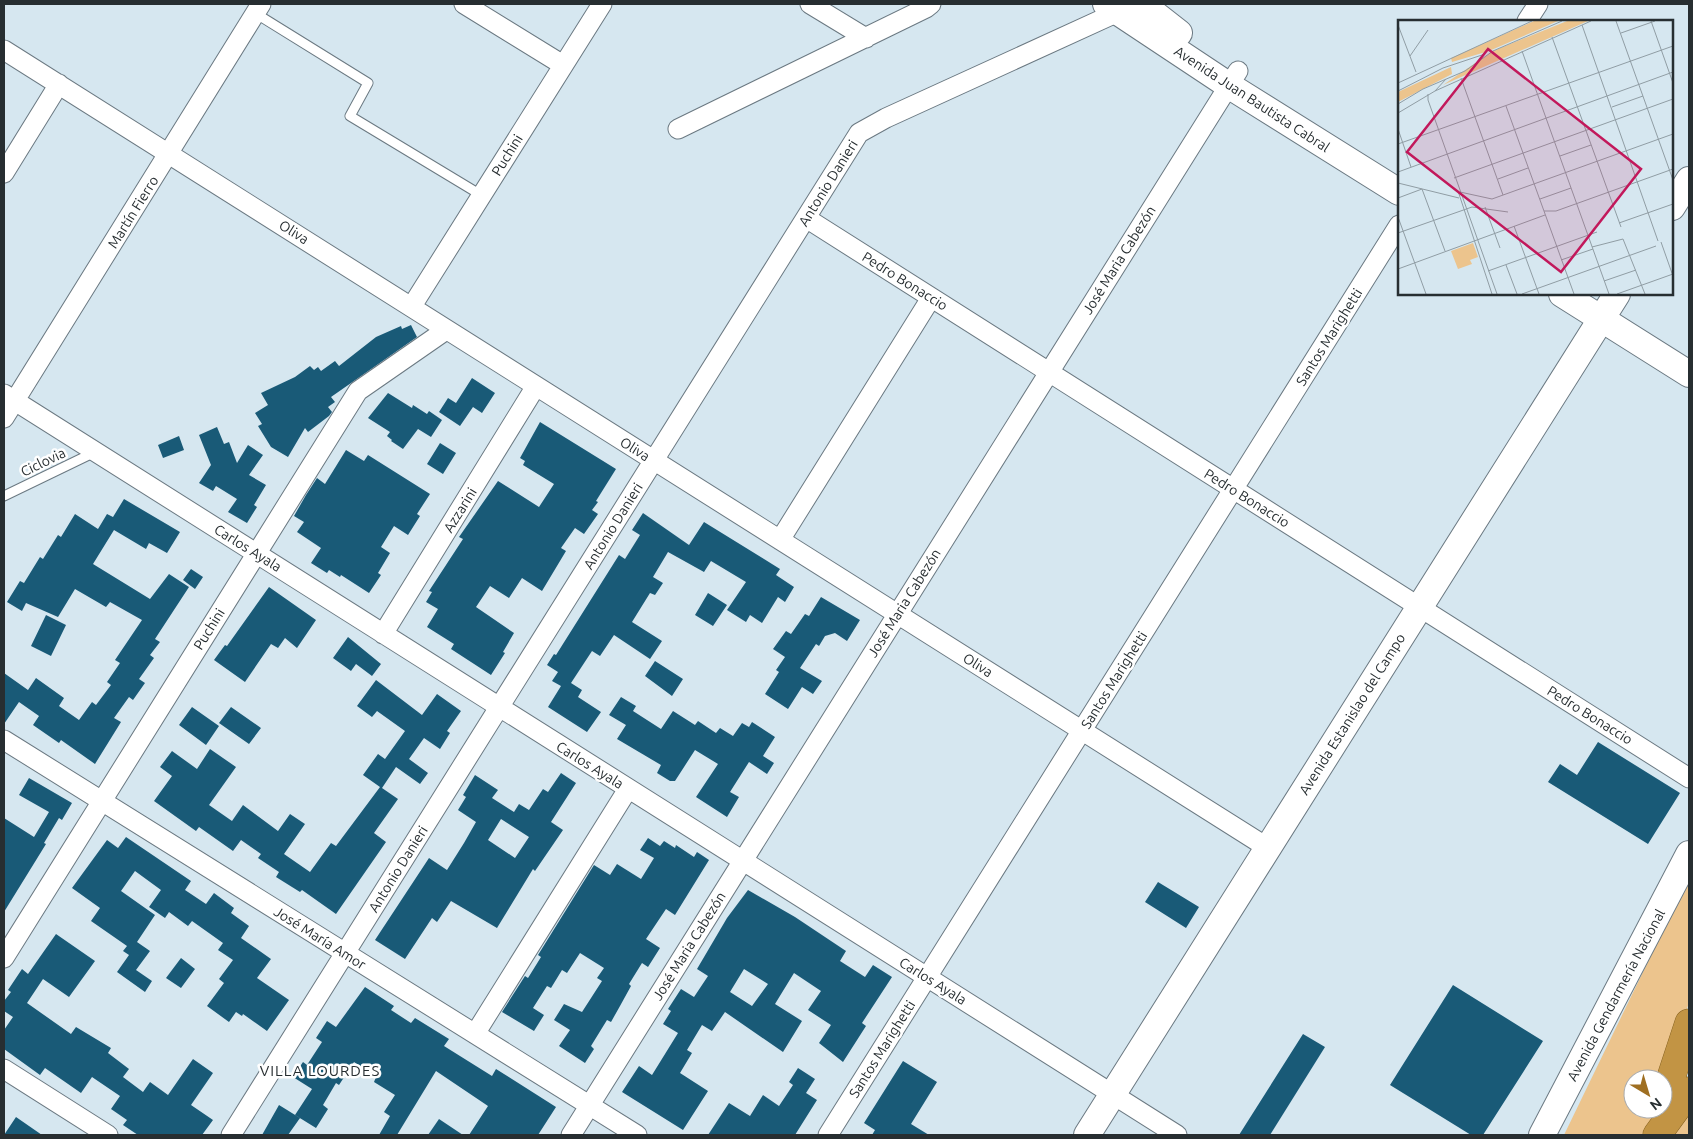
<svg xmlns="http://www.w3.org/2000/svg" width="1693" height="1139" viewBox="0 0 1693 1139" font-family="Ubuntu,sans-serif">
<style>
.green{fill:#ecc48d}
.building{fill:#195a77;fill-rule:evenodd}
.lines{fill:none;stroke-linecap:round;stroke-linejoin:round}
.service-casing{stroke:#6b7982;stroke-width:11}
.minor-casing{stroke:#6b7982;stroke-width:21}
.secondary-casing{stroke:#6b7982;stroke-width:28}
.trunk-casing{stroke:#825f1f;stroke-width:29}
.service{stroke:#fff;stroke-width:9}
.minor{stroke:#fff;stroke-width:19}
.secondary{stroke:#fff;stroke-width:26}
.trunk{stroke:#c29444;stroke-width:28}
.labels{text-anchor:middle;dominant-baseline:central;stroke-width:5;stroke-linejoin:round;paint-order:stroke}
.street-label{font-size:14px;fill:#272e31;stroke:#fff}
.neighbourhood-label{font-size:15px;letter-spacing:1px;fill:#272e31;stroke:#fff}
.inset-road{fill:none;stroke:#909da4;stroke-width:1}
.view{fill:#c2185b;fill-opacity:0.15;stroke:#c2185b;stroke-width:2.5}
.inset-edge{fill:none;stroke:#272e31;stroke-width:2.5}
</style>
<rect width="100%" height="100%" fill="#d6e7f0"/>
<!-- green -->
<path class="green" d="M1689 877V1002L1663 1090V1079H1633V1109H1657L1650 1135H1564Z
M1689 1112V1135H1674Z"/>
<!-- building -->
<path class="building" d="M411 325 417 337 331 397 335 402 328 407 332 412 329 416 308 432 305 428 288 457 271 447 258 426 262 424 255 413 268 405 261 393 295 377 310 366 314 370 318 367 321 371 335 361 339 366 376 337 401 326 402 329Z
M472 378 495 393 482 413 473 407 460 426 439 412 448 398 456 403Z
M388 393 412 408 413 405 427 414 429 411 442 420 431 437 418 429 403 449 391 441 392 440 387 436 390 432 368 418Z
M540 422 616 469 596 501 598 502 592 510 598 514 584 534 575 528 561 548 566 551 542 591 522 578 509 598 490 586 476 607 514 633 503 652 505 653 491 675 451 649 454 644 427 627 438 609 426 602 432 592 429 591 463 539 459 537 498 481 539 507 554 484 523 465 525 461 520 458Z
M217 427 224 444 229 442 237 463 248 445 263 455 249 475 266 485 254 505 257 507 247 523 228 512 237 499 216 486 213 491 199 483 211 465 199 435Z
M179 436 184 450 163 458 158 445Z
M440 443 456 453 443 474 427 464Z
M346 450 364 461 368 455 430 494 417 514 420 516 408 535 394 526 381 547 390 553 378 573 381 575 369 593 341 575 340 577 329 570 327 573 311 563 321 548 297 532 304 522 294 516 306 495 317 478 325 484Z
M124 499 180 532 167 553 149 543 146 549 114 530 93 564 150 599 169 574 189 587 155 639 160 642 150 655 154 658 139 679 145 683 133 700 129 697 114 718 121 722 95 764 61 740 59 743 33 725 39 716 19 702 4 724V673L28 690 36 678 64 698 59 706 79 720 92 702 96 705 111 685 107 682 120 663 115 660 142 620 110 602 106 607 75 589 58 617 26 603 22 611 7 602 20 581 24 583 40 557 43 559 58 535 61 537 75 514 98 529 107 514 113 517Z
M643 513 689 545 704 522 780 569 776 575 794 587 785 602 778 597 762 623 750 615 746 622 727 610 746 582 711 561 704 572 668 552 653 577 663 583 655 595 650 593 632 622 662 641 650 659 614 635 600 656 592 651 571 683 582 690 578 697 601 712 587 732 548 707 561 686 552 681 558 672 547 665 554 654 556 655 619 555 625 559 640 535 632 530Z
M191 569 203 577 195 589 183 580Z
M269 587 316 620 297 648 285 638 278 648 271 644 245 682 214 660 225 645 227 646Z
M708 593 727 605 713 626 695 615Z
M821 597 860 620 847 641 835 633 825 636 819 646 816 644 800 668 822 681 813 694 802 687 788 709 765 694 779 672 776 670 785 657 773 649 786 631 791 634 805 614 809 616Z
M46 615 66 625 51 656 31 646Z
M348 637 381 664 372 676 356 664 351 671 333 658Z
M655 661 683 679 672 696 645 676Z
M376 680 422 715 437 694 461 711 447 731 450 733 440 749 424 738 409 759 428 773 420 784 396 767 382 788 398 799 374 833 386 842 336 914 302 890 300 892 276 877 279 872 258 858 261 854 241 840 233 851 199 827 196 831 154 801 172 776 160 767 172 751 197 769 210 749 236 767 209 805 232 821 243 805 278 831 290 814 305 824 284 854 310 872 331 843 336 846 380 787 363 775 378 754 385 759 405 731 377 711 372 717 357 706Z
M621 697 636 706 633 711 661 729 673 711 695 725 698 721 716 733 720 728 733 736 742 723 749 727 752 722 775 737 763 756 774 763 767 774 749 762 730 792 739 797 727 817 696 797 718 764 695 750 675 781H670L657 773 661 765 617 739 626 725 609 715Z
M192 707 219 726 206 745 179 725Z
M231 707 261 728 249 744 219 723Z
M1598 742 1680 793 1648 844 1548 782 1560 764 1577 775Z
M561 773 576 783 551 822 563 830 535 871 533 869 497 928 451 901 437 922 432 918 405 959 375 940 429 858 447 870 464 843 476 822 458 810 466 797 463 795 475 775 498 790 492 798 514 812 519 804 529 810 543 789 548 792ZM501 819 529 837 515 858 488 840Z
M29 778 72 803 62 820 59 818 44 843 46 844 4 912V818L34 837 49 812 19 795Z
M126 837 191 881 185 890 206 904 214 893 234 908 231 913 249 926 241 938 271 959 257 978 289 1000 267 1031 243 1014 242 1016 236 1012 229 1022 207 1006 224 983 219 979 233 960 218 950 223 943 192 921 188 926 169 912 165 918 149 907 161 890 135 871 121 891 155 915 137 942 150 951 136 970 152 981 145 992 117 972 129 955 123 951 127 946 91 921 100 908 72 888 107 840 118 848Z
M648 838 660 846 664 841 675 848 676 845 694 857 697 852 709 860 675 915 666 909 646 939 660 948 648 967 642 963 629 984 631 986 620 1006 611 1022 607 1020 591 1046 594 1049 585 1063 559 1046 570 1030 554 1020 564 1004 582 1012 602 981 597 978 604 968 580 953 567 973 562 970 551 988 547 986 533 1008 544 1015 534 1031 502 1012 525 976 528 978 541 957 538 955 594 865 610 875 617 864 641 879 654 858 640 850Z
M1158 882 1199 907 1186 928 1145 902Z
M748 890 795 917 846 951 840 961 865 977 873 965 892 977 862 1023 866 1026 843 1062 819 1043 831 1025 808 1010 821 991 794 973 775 1004 802 1021 783 1052 725 1012 712 1031 702 1025 687 1050 692 1053 680 1073 708 1091 683 1130 622 1092 639 1066 652 1075 678 1033 663 1024 671 1011 668 1009 681 989 694 997 708 976 697 969 727 918ZM744 969 768 984 752 1006 730 992Z
M56 934 95 961 69 997 43 979 27 1003 71 1034 76 1027 111 1048 108 1053 129 1069 123 1077 143 1092 150 1082 168 1095 193 1059 213 1073 191 1105 213 1120 202 1135H138L123 1125 127 1120 111 1109 120 1096 92 1077 81 1093 45 1068 40 1075 4 1049V1030L13 1017 4 1011V1001L11 992 8 990 22 969 28 974Z
M181 958 195 969 181 988 166 978Z
M1453 985 1543 1041 1483 1135H1471L1390 1085Z
M365 987 394 1006 391 1010 411 1023 415 1018 449 1039 444 1046 492 1076 496 1069 556 1107 538 1135H469L488 1106 436 1071 397 1135H379L390 1116 384 1112 395 1095 374 1082 376 1077 354 1062 339 1085 336 1083 323 1105 328 1109 316 1128 295 1115 312 1089 293 1077 303 1062 307 1065 322 1042 316 1038 327 1021 336 1027Z
M1303 1034 1325 1047 1270 1135H1239Z
M903 1061 937 1082 911 1124 929 1135H872L875 1130 864 1123Z
M798 1068 815 1079 806 1093 817 1100 795 1135H708L729 1103 750 1116 763 1095 779 1106 793 1085 789 1082Z
M279 1105 300 1118 288 1135H262Z
M16 1117 42 1135H4Z
M439 1119 463 1135H428Z"/>
<g class="lines">
<!-- service casing -->
<g class="service-casing">
<path id="service" d="M255 13 368 83 350 116 481 195
M4 496 95 452"/>
</g>
<!-- minor casing -->
<g class="minor-casing">
<path id="minor" d="M464 4 563 65
M810 4 866 38
M1527 21 1538 4
M4 50 1268 848
M678 129 926 8 931 4
M4 173 59 84
M806 218 1689 778
M412 306 602 4
M4 394 1177 1135
M4 418 261 4
M780 540 931 298
M383 634 536 386
M4 740 637 1135
M4 958 358 391 446 330
M475 1034 628 789
M4 1069 108 1135
M231 1135 859 133 886 118 1118 12
M571 1135 1238 71
M828 1135 1399 225"/>
</g>
<!-- secondary casing -->
<g class="secondary-casing">
<path id="secondary" d="M1106 4 1228 85 1399 192
M1142 4 1179 33
M1672 207 1689 180
M1562 294 1689 374
M1087 1135 1617 294
M1542 1135 1689 854"/>
</g>
<!-- trunk casing -->
<g class="trunk-casing">
<path id="trunk" d="M1663 1102 1689 1023
M1657 1135 1689 1091"/>
</g>
<!-- service -->
<use href="#service" class="service"/>
<!-- minor -->
<use href="#minor" class="minor"/>
<!-- secondary -->
<use href="#secondary" class="secondary"/>
<!-- trunk -->
<use href="#trunk" class="trunk"/>
</g>
<g class="labels">
<!-- street labels -->
<g class="street-label">
<text transform="translate(1252 99) rotate(33)">Avenida Juan Bautista Cabral</text>
<text transform="translate(507 155) rotate(-58)">Puchini</text>
<text transform="translate(828 183) rotate(-58)">Antonio Danieri</text>
<text transform="translate(133 212) rotate(-58)">Martín Fierro</text>
<text transform="translate(294 232) rotate(32)">Oliva</text>
<text transform="translate(1119 260) rotate(-58)">José Maria Cabezón</text>
<text transform="translate(905 281) rotate(32)">Pedro Bonaccio</text>
<text transform="translate(1329 337) rotate(-58)">Santos Marighetti</text>
<text transform="translate(635 449) rotate(32)">Oliva</text>
<text transform="translate(43 462) rotate(-26)">Ciclovia</text>
<text transform="translate(1247 498) rotate(32)">Pedro Bonaccio</text>
<text transform="translate(460 510) rotate(-58)">Azzarini</text>
<text transform="translate(613 526) rotate(-58)">Antonio Danieri</text>
<text transform="translate(248 548) rotate(32)">Carlos Ayala</text>
<text transform="translate(904 603) rotate(-58)">José Maria Cabezón</text>
<text transform="translate(209 629) rotate(-58)">Puchini</text>
<text transform="translate(978 665) rotate(32)">Oliva</text>
<text transform="translate(1114 680) rotate(-58)">Santos Marighetti</text>
<text transform="translate(1352 714) rotate(-58)">Avenida Estanislao del Campo</text>
<text transform="translate(1590 715) rotate(32)">Pedro Bonaccio</text>
<text transform="translate(590 765) rotate(32)">Carlos Ayala</text>
<text transform="translate(398 869) rotate(-58)">Antonio Danieri</text>
<text transform="translate(320 938) rotate(32)">José María Amor</text>
<text transform="translate(689 946) rotate(-58)">José Maria Cabezón</text>
<text transform="translate(933 981) rotate(32)">Carlos Ayala</text>
<text transform="translate(1616 995) rotate(-62)">Avenida Gendarmería Nacional</text>
<text transform="translate(882 1049) rotate(-58)">Santos Marighetti</text>
</g>
<!-- neighbourhood labels -->
<g class="neighbourhood-label">
<text x="320" y="1070">VILLA LOURDES</text>
</g>
</g>
<!-- overview -->
<g transform="translate(1398 20)">
<rect width="275" height="275" fill="#d6e7f0"/>
<path d="M136 1H160L91 31 54 42 53 38ZM169 1H190L45 65 95 31ZM53 47 54 54 0 82V72ZM75 223 80 237 72 240 74 244 60 249 53 231Z" fill="#ecc48d"/>
<path class="inset-road" d="M218 1 275 160M253 1 275 63M0 5 18 52M184 5 260 221M223 13 257 1M154 17 223 207M124 31 211 274M12 36 30 10M63 58 105 175M0 63 134 1M0 71 45 48 87 34M37 71 48 59M30 74V80L99 274M0 84 25 69 67 51 95 31 164 1M108 86 176 274M214 87 245 76M0 93 37 71 193 1M0 109 13 147M0 124 275 26M162 136 193 125M0 152 275 52M56 158 275 79M100 159 130 148M0 163 61 178M60 171 94 274M62 172 94 179 275 114M0 178 24 169 47 231M142 179 173 168M87 187 102 228M146 191H158L275 149M0 197 28 274M221 203 275 184M116 206 141 274M0 213 74 187 110 192M263 222 275 256M194 227 225 219 247 274M163 240 195 229M108 245 119 274M0 249 147 195M90 251 199 212M206 261 238 250M124 274 258 226M219 274 275 254"/>
<path class="view" d="M90 29 243 149 163 252 9 132Z"/>
<rect width="275" height="275" class="inset-edge"/>
</g>
<!-- border -->
<rect width="1693" height="1139" fill="none" stroke="#272e31" stroke-width="10"/>
<!-- north arrow -->
<g transform="translate(1648 1094) rotate(142)"><circle r="24" fill="#ffffff" stroke="#a9abad"/>
<path d="M0-4L9 19L0 12L-9 19Z" fill="#9f6f22"/>
<text y="-8" font-size="14" font-weight="bold" text-anchor="middle" fill="#272e31">N</text>
</g>
</svg>
